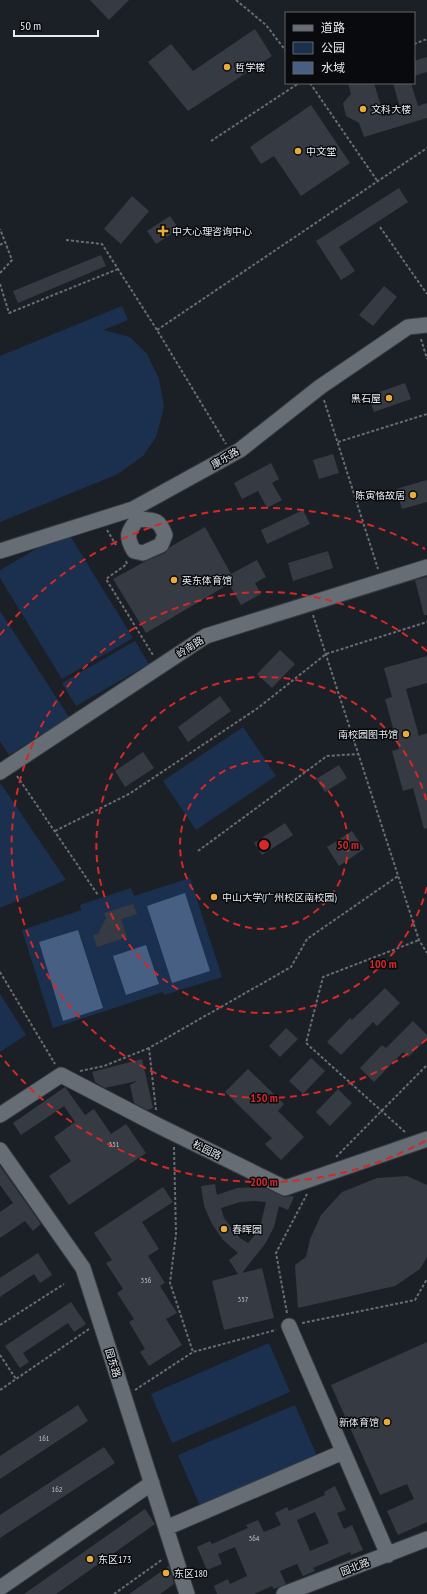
<svg xmlns="http://www.w3.org/2000/svg" width="427" height="1594" viewBox="0 0 427 1594" font-family="'PT Sans Narrow','Noto Sans SC',sans-serif">
<style>
.green{fill:#1a304e}
.water{fill:#465f83}
.building{fill:#363b43;fill-rule:evenodd}
.lines{fill:none;stroke-linecap:round;stroke-linejoin:round}
.minor-casing{stroke:#383c42;stroke-width:17}
.path{stroke:#686c73;stroke-width:2;stroke-dasharray:3 2;stroke-linecap:butt}
.minor{stroke:#666d75;stroke-width:15}
.ring{fill:none;stroke:#d62828;stroke-width:2;stroke-dasharray:7 5}
.poi-dot{fill:#eaaa39;stroke:#080a0d;stroke-width:1.5}
.labels{text-anchor:middle;dominant-baseline:central;stroke-width:3;stroke-linejoin:round;paint-order:stroke}
.number-label{font-size:8px;fill:#bcc0c6}
.poi-label{font-size:10px;fill:#e8ecf1;stroke:#080a0d;text-anchor:start}
.street-label{font-size:10px;fill:#e8ecf1;stroke:#080a0d}
.centre{fill:#d62828;stroke:#080a0d;stroke-width:2}
.ring-label{font-size:12px;text-anchor:middle;font-weight:bold;fill:#d62828;stroke:#080a0d;stroke-width:3;stroke-linejoin:round;paint-order:stroke}
</style>
<rect width="100%" height="100%" fill="#1b2027"/>
<!-- green -->
<path class="green" d="M122 306 128 320 103 330 130 337 147 354 159 379 164 407 156 437 143 456 118 474 0 522V356Z
M67 531 133 638 62 679 0 578V570Z
M0 611 69 717 9 755 0 741Z
M135 641 149 664 76 706 62 683Z
M243 727 276 776 196 830 163 781Z
M1 784 66 880 0 908V785Z
M190 878 222 977 164 995 163 992 53 1028 22 930 81 910 80 905 131 888 134 896Z
M0 994 26 1035 0 1052Z
M269 1343 290 1392 172 1443 151 1394Z
M295 1405 317 1456 200 1506 178 1455Z"/>
<!-- water -->
<path class="water" d="M185 893 210 971 172 983 147 906Z
M78 930 103 1008 63 1021 39 942Z
M146 945 159 984 126 995 113 956Z"/>
<!-- building -->
<path class="building" d="M90 0H129L109 20Z
M255 29 272 56 188 111 148 62 171 44 193 71Z
M427 57V72L414 76V61Z
M348 83H374L384 116 401 111 393 83H411L418 106 427 103V118L364 137 359 123 346 116 343 103 351 94Z
M311 105 350 163 301 196 274 156 261 164 250 147Z
M399 188 408 202 339 247 355 271 341 280 316 241Z
M132 196 149 211 121 244 104 229Z
M170 216 179 229 156 244 147 231Z
M101 255 106 266 18 303 13 291Z
M384 286 397 297 373 326 359 315Z
M405 383 411 399 374 412 368 396Z
M333 454 339 473 319 479 313 460Z
M271 463 279 479 272 483 282 500 267 508 258 491 242 499 234 483Z
M427 480V502L402 509 396 489Z
M303 510 310 524 267 544 261 530Z
M205 527 231 574 257 560 266 577 255 583 261 594 241 605 229 584 146 633 113 579 144 562 165 553 170 547Z
M328 551 333 568 293 581 288 563Z
M427 577V615H424L415 580Z
M280 650 295 664 272 688 257 674Z
M427 656V683L406 689 419 736 427 733V828L424 829 413 788 403 791 392 751 399 749 385 699 392 697 384 668Z
M220 696 231 711 188 742 178 727Z
M143 752 154 768 125 787 115 771Z
M339 765 347 778 325 792 316 779Z
M285 823 293 835 262 855 254 843Z
M352 831 364 849 339 866 327 847Z
M133 904 137 914 121 919 127 937 97 947 93 935 98 934 106 918 104 913Z
M385 988 400 1003 377 1026 373 1022 341 1055 327 1042 350 1018 352 1020Z
M413 1021 427 1035V1039L408 1057 403 1052 374 1082 360 1068 382 1045 386 1048Z
M286 1028 298 1039 280 1057 269 1046Z
M311 1058 325 1071 303 1094 289 1081Z
M142 1059 153 1108 147 1110 134 1103 130 1085 137 1081 105 1088 95 1082 92 1072Z
M248 1069 284 1104 278 1111 304 1137 281 1160 265 1144 272 1138 225 1092Z
M65 1087 85 1115 94 1109 111 1134 126 1124 146 1153 69 1205 49 1176 71 1161 54 1137 75 1122 64 1106 21 1135 13 1123Z
M338 1089 352 1103 330 1126 316 1112Z
M0 1166 41 1224 33 1231 25 1221 0 1238V1212L13 1203 0 1185Z
M407 1176 427 1185V1257L420 1269 395 1286 298 1308 295 1265 306 1257 310 1239 321 1215 342 1192 377 1178Z
M215 1184 217 1195 237 1188 256 1187 265 1188 284 1197 291 1196 294 1197 288 1210 279 1206 274 1227 265 1244 242 1273 262 1268 274 1318 224 1330 212 1281 238 1274 229 1260 238 1253 223 1240 212 1224 204 1206 201 1186ZM255 1201 266 1202 261 1223 254 1236 248 1243 240 1238 233 1230 224 1218 221 1208 240 1202Z
M163 1187 173 1202 142 1222 159 1249 148 1256 165 1283 160 1286 177 1313 166 1319 182 1345 149 1366 140 1352 145 1349 129 1322 134 1319 117 1293 123 1289 106 1263 112 1260 94 1233Z
M38 1253 52 1275 40 1283 34 1274 0 1297V1278Z
M71 1302 86 1324 74 1332 68 1323 23 1353 29 1362 20 1368 5 1346Z
M427 1342V1522L398 1535 387 1511 414 1499 407 1484 380 1495 331 1385Z
M78 1405 88 1421 0 1479V1456Z
M104 1447 115 1463 0 1538V1515Z
M335 1486 346 1510 337 1513 344 1529 352 1525 363 1550 351 1555 350 1552 313 1568 315 1571 303 1576 297 1564 280 1571 286 1584 274 1589 272 1586 254 1594H217L214 1586 228 1579 230 1584 247 1576 235 1547 218 1554 222 1564 207 1570 197 1547 210 1541 212 1544 248 1528 246 1525 258 1520 264 1532 281 1525 275 1513 287 1507 289 1511 325 1495 324 1492ZM315 1512 329 1543 310 1551 297 1520Z
M145 1509 155 1524 56 1594H24Z
M169 1566 174 1584 160 1594H129Z"/>
<g class="lines">
<!-- minor casing -->
<g class="minor-casing">
<path id="minor" d="M133 509 138 519C128 531 125 536 134 551L143 553 161 545 165 535C159 519 155 520 138 519
M0 551 133 509 240 450 320 387 408 327 427 325
M0 772 206 636 427 567
M0 1115 61 1075 157 1125 285 1188 427 1139
M0 1150 83 1268 187 1594
M289 1326 388 1555
M166 1528 343 1452
M0 1588 152 1483
M284 1594 427 1539"/>
</g>
<!-- path -->
<path class="path" d="M236 0 266 25 286 51
M414 44 427 39
M310 83 378 182
M211 141 299 83
M380 227 427 294
M66 240 102 244 157 330 226 444
M0 245 5 242
M0 273 12 260 0 229
M0 284 9 313 118 269
M157 330 427 148
M421 339 427 359
M324 400 378 569
M338 442 427 414
M107 530 116 545
M126 561 127 564 106 579 153 655
M313 615 419 940 427 953
M17 776 98 895
M55 831 129 794 258 708 326 654 427 622
M198 851 327 756 358 754
M0 972 55 1064
M80 1071 104 1066 149 1048
M156 1110 149 1048 291 967 307 939 398 876
M405 1132 306 1043 323 977 419 940
M174 1147 176 1234 170 1283 193 1352
M336 1157 427 1065
M287 1313 276 1253 307 1194
M302 1323 415 1300 427 1279
M0 1325 64 1284
M0 1355 16 1379
M0 1390 89 1329
M135 1390 193 1352 276 1330
M114 1594 163 1559"/>
<!-- minor -->
<use href="#minor" class="minor"/>
</g>
<!-- distance rings -->
<g class="ring">
<circle cx="264" cy="845" r="84"/>
<path d="M427 887A168 168 0 1 1 427 803"/>
<path d="M427 1039A253 253 0 1 1 427 651"/>
<path d="M425 1141A337 337 0 0 1 0 1055M0 635A337 337 0 0 1 425 549"/>
</g>
<!-- markers -->
<g class="poi-dot">
<circle cx="227" cy="67" r="4"/>
<circle cx="363" cy="109" r="4"/>
<circle cx="298" cy="151" r="4"/>
<path d="M161 225h4v4h4v4h-4v4h-4v-4h-4v-4h4z"/>
<circle cx="389" cy="398" r="4"/>
<circle cx="413" cy="495" r="4"/>
<circle cx="174" cy="580" r="4"/>
<circle cx="406" cy="734" r="4"/>
<circle cx="214" cy="897" r="4"/>
<circle cx="224" cy="1229" r="4"/>
<circle cx="387" cy="1422" r="4"/>
<circle cx="90" cy="1559" r="4"/>
<circle cx="166" cy="1573" r="4"/>
</g>
<g class="labels">
<!-- number labels -->
<g class="number-label">
<text x="114" y="1144">351</text>
<text x="146" y="1280">356</text>
<text x="243" y="1299">357</text>
<text x="44" y="1438">161</text>
<text x="57" y="1489">162</text>
<text x="254" y="1538">364</text>
</g>
<!-- poi labels -->
<g class="poi-label">
<text x="235" y="67">哲学楼</text>
<text x="371" y="109">文科大楼</text>
<text x="306" y="151">中文堂</text>
<text x="172" y="231">中大心理咨询中心</text>
<text x="381" y="398" text-anchor="end">黑石屋</text>
<text x="405" y="495" text-anchor="end">陈寅恪故居</text>
<text x="182" y="580">英东体育馆</text>
<text x="398" y="734" text-anchor="end">南校园图书馆</text>
<text x="222" y="897">中山大学(广州校区南校园)</text>
<text x="232" y="1229">春晖园</text>
<text x="379" y="1422" text-anchor="end">新体育馆</text>
<text x="98" y="1559">东区173</text>
<text x="174" y="1573">东区180</text>
</g>
<!-- street labels -->
<g class="street-label">
<text transform="translate(225 458) rotate(-30)">康乐路</text>
<text transform="translate(190 647) rotate(-33)">岭南路</text>
<text transform="translate(207 1150) rotate(26)">松园路</text>
<text transform="translate(113 1363) rotate(73)">园东路</text>
<text transform="translate(355 1567) rotate(-21)">园北路</text>
</g>
</g>
<circle cx="264" cy="845" r="6" class="centre"/>
<g class="ring-label">
<text x="348" y="849">50 m</text>
<text x="383" y="968">100 m</text>
<text x="264" y="1102">150 m</text>
<text x="264" y="1186">200 m</text>
</g>
<!-- legend -->
<rect x="285" y="12" width="130" height="72" fill="#080a0d" stroke="#626468"/>
<rect x="293" y="25" width="20" height="6" fill="#666d75" stroke="#626468"/>
<text x="321" y="32" font-size="12" fill="#e8ecf1">道路</text>
<rect x="293" y="42" width="20" height="12" fill="#1a304e" stroke="#626468"/>
<text x="321" y="52" font-size="12" fill="#e8ecf1">公园</text>
<rect x="293" y="62" width="20" height="12" fill="#465f83" stroke="#626468"/>
<text x="321" y="72" font-size="12" fill="#e8ecf1">水域</text>
<!-- scale -->
<path d="M14 30v6h84v-6" fill="none" stroke="#e8ecf1" stroke-width="2"/>
<text x="20" y="30" font-size="12" fill="#e8ecf1" stroke="#080a0d" stroke-width="3" paint-order="stroke">50 m</text>
</svg>
